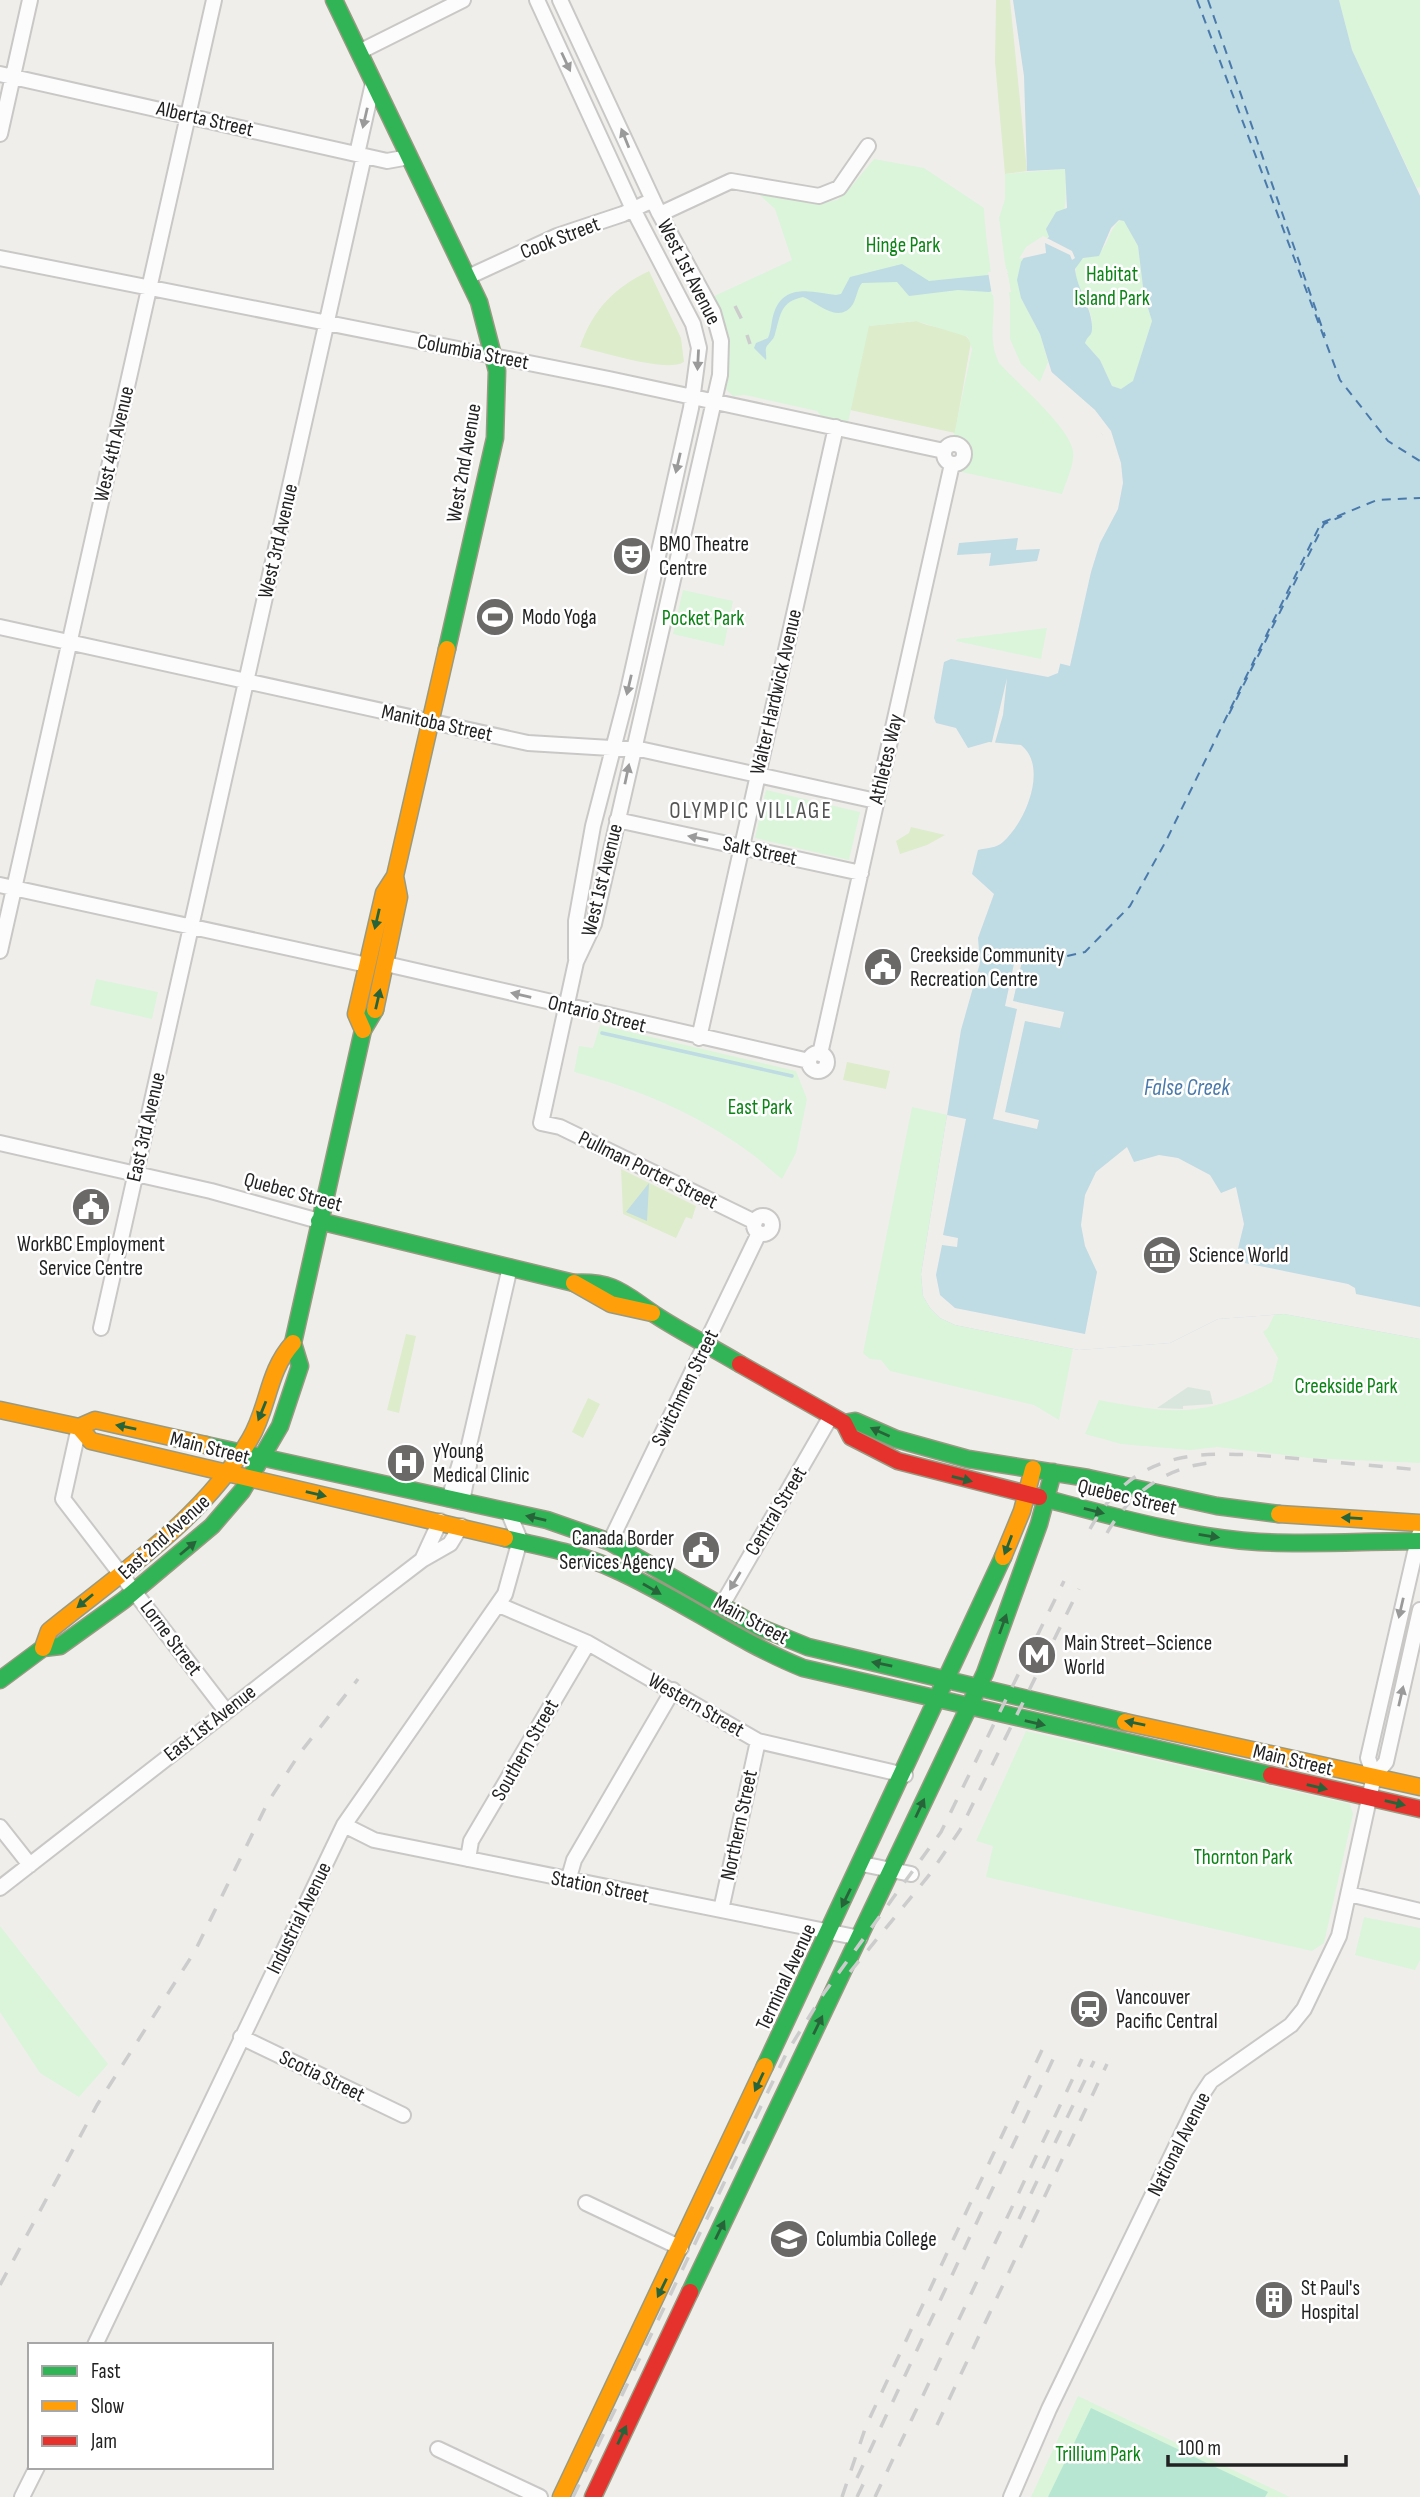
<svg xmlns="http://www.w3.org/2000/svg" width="1420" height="2497" viewBox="0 0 1420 2497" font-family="'Sofia Sans Condensed',sans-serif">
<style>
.grass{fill:#ddeccb}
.wetland{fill:#d9e6de}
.park{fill:#daf5da}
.pitch{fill:#b7e6d2}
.water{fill:#bfdbe3;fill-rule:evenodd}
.pier{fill:#f0eeeb}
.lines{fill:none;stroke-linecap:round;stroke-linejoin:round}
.stream{stroke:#bfdbe3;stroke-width:3.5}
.ferry{stroke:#4a7aab;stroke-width:2;stroke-dasharray:9 7;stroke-linecap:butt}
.street-casing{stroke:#c9c8c7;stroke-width:18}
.fast-casing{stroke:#999a82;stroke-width:19}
.slow-casing{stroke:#999a82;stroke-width:19}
.jam-casing{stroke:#999a82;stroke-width:19}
.street{stroke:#fdfcfc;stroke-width:14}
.fast{stroke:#30b455;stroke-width:16}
.slow{stroke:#ff9f0a;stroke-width:16}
.jam{stroke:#e5322d;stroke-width:16}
.rail{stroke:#ccc;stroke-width:3.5;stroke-dasharray:14 14;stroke-linecap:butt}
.oneway{fill:#9a9a9a}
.oneway2{fill:#286439}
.labels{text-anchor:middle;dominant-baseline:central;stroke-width:5;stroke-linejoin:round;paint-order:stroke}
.street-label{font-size:21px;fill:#222;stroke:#fff}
.park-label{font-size:21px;fill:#0c8416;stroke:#fff}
.poi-label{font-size:21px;fill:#222;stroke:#fff;text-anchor:start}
.neighbourhood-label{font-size:23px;letter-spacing:2px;fill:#555;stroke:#fff}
.water-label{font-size:23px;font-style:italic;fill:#4a7aab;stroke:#fff}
</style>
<rect width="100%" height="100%" fill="#f0eeeb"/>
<!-- grass -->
<path class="grass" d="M996 0H1010L1027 171 1005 174 995 62Z
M649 271 681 338 684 362C666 373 603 352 580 347 593 309 614 288 649 271Z
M917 321C933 330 961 326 971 342L955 433 850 410 868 326Z
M911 827 945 835 927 845 900 854 896 841 909 833Z
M847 1062 890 1071 886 1089 843 1080Z
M621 1169 696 1206 692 1219 686 1217 676 1238 623 1214Z
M406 1334 416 1336 399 1413 387 1410Z
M588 1398 600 1404 583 1438 572 1432Z"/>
<!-- wetland -->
<path class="wetland" d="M1188 1387 1210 1391 1213 1404 1183 1406V1409L1157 1408Z"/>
<!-- park -->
<path class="park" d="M1339 0H1420V187L1417 188 1352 50Z
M874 159 924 168 984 208C985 237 991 265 993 294 996 320 987 337 999 363 1017 383 1069 426 1073 451 1075 464 1066 481 1062 494L957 471 968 456 965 444 953 440 972 349 968 337 916 321 869 326 848 423 821 416 817 411 745 395 733 396 723 386 710 298 792 260 775 209 751 187 826 202 837 200 846 193Z
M1065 169C1066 194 1070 230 1041 240L1021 298 1040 334 1048 362 1040 382 1021 364 1010 339V300L999 218 1005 199V174Z
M1120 220 1125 221 1138 246 1144 295 1152 321 1133 382 1121 389 1112 386 1100 360 1085 343C1087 337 1092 327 1092 321 1090 300 1067 282 1079 260 1087 256 1096 257 1101 251 1109 242 1109 230 1120 220Z
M683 590 733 601 724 646 673 634Z
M1047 628 1041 659 956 641 957 639Z
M766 790 860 812 849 860 755 838Z
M96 979 158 992 152 1019 90 1005Z
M600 1025 796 1071 807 1099 796 1153 782 1179C771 1171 761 1160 749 1152 696 1113 638 1089 574 1072L579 1046 593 1048Z
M912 1107 966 1119 1076 1333 1059 1420 1034 1405 890 1371 881 1360 870 1359 863 1353Z
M1280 1302 1420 1307V1463L1309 1458 1217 1447 1190 1450 1121 1444 1085 1434 1099 1400C1173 1414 1204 1418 1272 1382L1278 1358 1263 1332 1268 1328Z
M1026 1731 1350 1804 1353 1814 1324 1943 1312 1951 986 1877 993 1846 976 1841Z
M1364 1917 1420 1928V1960L1415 1970 1355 1955Z
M0 1926 108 2064 79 2097 40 2073 0 2012Z
M1078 2396 1290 2497H1031Z"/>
<!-- pitch -->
<path class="pitch" d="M1091 2408 1268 2492 1265 2497H1048Z"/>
<!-- water -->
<path class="water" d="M1013 0H1339L1352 50 1420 196V1339L1284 1314 1218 1319 1170 1343 1079 1350 955 1325 940 1318 930 1308 923 1296 921 1274 961 1030 980 963 978 938 994 894 972 874 978 850C986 848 997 848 1003 842 1025 823 1049 767 1021 745L989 742 968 748 956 728 936 723 934 718 944 662 951 659 1048 677 1058 673 1087 551 1110 513 1112 451 1086 407 1054 380 1040 334 1021 298 1017 280 1021 262 1029 250 1049 237 1046 229 1056 212 1067 208 1065 169 1027 171 1024 76ZM1119 220 1124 221 1138 246 1144 295 1152 321 1133 381 1121 389 1112 386 1100 360 1085 343C1087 336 1092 336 1092 329 1093 309 1077 290 1075 269L1083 258 1099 256 1111 228Z
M902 264 929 281 1008 273 1000 289 989 292 958 290 909 296 897 282 862 283C857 289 857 297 853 304 839 325 818 303 803 297 780 302 781 314 775 334 774 340 767 344 766 348 765 352 767 356 766 360L754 348 756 343 768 338C772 329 771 319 775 310 786 283 814 292 836 295L841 294 850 277Z
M1018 538 1016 550 1040 549 1037 561 989 566 991 553 957 555 959 543Z
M649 1183 647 1221 626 1212Z"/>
<!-- pier -->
<path class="pier" d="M1043 236 1072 251 1075 258 1072 260 1070 255 1045 243 1046 253 1019 259 1026 247Z
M1007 269 1011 292 992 295 988 272Z
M1047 368 1095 410 1111 431 1121 463 1123 483 1118 509 1100 543 1091 572 1070 666 1058 663 1069 613 1084 549 1109 503 1111 470 1102 434 1083 410 1051 378Z
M1007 678 1003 715 994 746H991Z
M1006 948 1038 955 1036 963 1022 961 1013 1001 1064 1012 1060 1028 1025 1021 1005 1112 1039 1120 1037 1129 993 1119 1017 1009 1005 1006 1015 959 1004 956Z
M947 1115 966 1119 943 1235 958 1238 957 1247 942 1245 936 1275 940 1295 955 1308 1085 1334 1097 1272 1085 1246 1081 1225 1085 1195 1096 1172 1127 1147 1134 1162 1159 1155 1178 1158 1210 1175 1221 1193 1236 1187 1244 1224 1235 1261 1348 1284 1355 1288 1356 1294 1420 1307V1339L1284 1314 1218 1319 1170 1343 1079 1350 955 1325 940 1318 930 1308 923 1296 921 1274Z"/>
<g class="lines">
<!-- stream -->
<path class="stream" d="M602 1033 792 1076"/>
<!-- ferry -->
<path class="ferry" d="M1197 0 1340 380 1388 441 1420 461
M1208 0 1325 336
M1229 714 1324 524 1342 516
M1036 963 1085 952 1130 906 1166 841 1321 523 1377 500 1420 498"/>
<!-- street casing -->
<g class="street-casing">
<path id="street" d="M537 0 633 209 693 324 699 348 691 408 627 695 593 826 576 921V959
M560 0 659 213 713 312 721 341 720 375 594 924 576 962 541 1123 560 1127 755 1222
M359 52 463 0
M0 74 387 161 409 157
M0 134 30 0
M357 154 373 83
M660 214 731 181 819 196 839 188 868 146
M0 258 609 379 944 451
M468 277 557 236 623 214 653 200
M944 454a10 10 0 1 1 20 0a10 10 0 1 1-20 0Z
M0 627 528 743 644 750 876 801
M617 820 861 873
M0 885 367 965
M0 951 214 0
M386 964 809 1061
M699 1038 836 427
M809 1062a9 9 0 1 1 18 0a9 9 0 1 1-18 0Z
M820 1054 952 464
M0 1143 211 1191 319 1221
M754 1225a9 9 0 1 1 18 0a9 9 0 1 1-18 0Z
M101 1328 364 156
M79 1427 63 1499 226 1711
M449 1499 460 1463 467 1455
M462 1502 469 1465 467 1454 510 1267
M610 1542 759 1233
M423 1558 440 1521
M499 1605 588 1643 758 1741 905 1775
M722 1605 831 1416
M1374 1776 1386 1762 1420 1610
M344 1825 374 1840 860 1938
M0 1827 30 1865
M468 1859 471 1841 588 1643
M862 1864 911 1874
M568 1881 574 1860 673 1690
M0 1888 375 1596 422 1560 450 1544 461 1526
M1349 1894 1420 1911
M721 1910 758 1741
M241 2037 403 2115
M586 2203 681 2248
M95 2345 344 1825 505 1594 520 1540 508 1511
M438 2449 540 2497
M22 2497 37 2467
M1011 2497 1049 2409 1199 2099 1211 2081 1291 2025 1304 2009 1339 1936 1374 1776 1368 1758 1419 1535"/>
</g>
<!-- fast casing -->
<g class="fast-casing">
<path id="fast" d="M334 0 479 302 497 371 495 438 447 649
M319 1221 574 1283C614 1281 623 1293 654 1314 681 1332 712 1347 740 1364
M844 1423 855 1421 896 1439 968 1459 1088 1478 1217 1506 1279 1514
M206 1445 547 1520 610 1542 759 1627 808 1647 1125 1722
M1039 1497C1112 1516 1184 1537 1259 1542 1312 1545 1367 1541 1420 1541
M505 1538C542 1547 579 1553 614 1569 679 1598 736 1641 803 1668L1271 1775
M0 1680 43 1648 60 1646 124 1600 212 1526 242 1491 280 1426 300 1366 293 1343 363 1030 375 1010
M765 2066 1003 1557
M690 2292 985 1673 1039 1524 1053 1472"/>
</g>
<!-- slow casing -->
<g class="slow-casing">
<path id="slow" d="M375 1010 399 897 395 876
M363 1030 356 1014 384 893 395 876 447 649
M574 1283 611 1304 652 1313
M0 1410 79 1427 95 1420 206 1445
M79 1427 91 1441 505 1538
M1279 1514 1420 1523
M1003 1557 1022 1511 1033 1469
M43 1648 49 1631C119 1574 203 1519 250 1439 269 1407 267 1372 293 1343
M1125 1722 1420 1787
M561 2497 765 2066"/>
</g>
<!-- jam casing -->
<g class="jam-casing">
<path id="jam" d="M740 1364 844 1423 851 1437 898 1461 1039 1497
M1271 1775 1420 1809
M593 2497 690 2292"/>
</g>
<!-- street -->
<use href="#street" class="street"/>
<!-- fast -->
<use href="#fast" class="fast"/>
<!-- slow -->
<use href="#slow" class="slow"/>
<!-- jam -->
<use href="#jam" class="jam"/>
<!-- rail -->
<path class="rail" d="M735 306 744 324
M747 335 750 344
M1090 1529C1137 1444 1206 1451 1291 1458 1334 1462 1377 1466 1420 1470
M1107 1533C1131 1491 1169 1465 1218 1462
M850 1972 930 1874 960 1830 1079 1589
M1019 2219 1094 2061
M0 2285 97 2105 195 1951 268 1802 300 1753 358 1679
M937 2425 1107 2064
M857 2478 1056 2053
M573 2497 787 2052 824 1993 941 1832 1064 1581
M842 2497 866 2426 1042 2050
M857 2497 869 2472
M875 2497 1082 2059"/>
</g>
<!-- one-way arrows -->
<defs><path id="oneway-solid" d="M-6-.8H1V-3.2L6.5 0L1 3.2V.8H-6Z" transform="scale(1.75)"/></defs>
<g class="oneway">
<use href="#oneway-solid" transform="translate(566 62) rotate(65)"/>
<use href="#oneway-solid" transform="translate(365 118) rotate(103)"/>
<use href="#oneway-solid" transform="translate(625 138) rotate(-112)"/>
<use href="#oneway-solid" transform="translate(698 360) rotate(93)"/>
<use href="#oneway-solid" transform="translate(678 463) rotate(103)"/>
<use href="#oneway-solid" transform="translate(629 685) rotate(103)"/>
<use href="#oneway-solid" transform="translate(627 774) rotate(-78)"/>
<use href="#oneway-solid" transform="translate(698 838) rotate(-168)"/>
<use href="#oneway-solid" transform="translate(521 995) rotate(-167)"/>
<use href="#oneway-solid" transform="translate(735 1581) rotate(121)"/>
<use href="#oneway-solid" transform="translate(1401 1608) rotate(103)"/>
<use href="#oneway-solid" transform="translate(1401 1696) rotate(-77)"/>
</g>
<g class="oneway2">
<use href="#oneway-solid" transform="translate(377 919) rotate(103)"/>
<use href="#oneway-solid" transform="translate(378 999) rotate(-77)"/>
<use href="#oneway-solid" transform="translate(262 1411) rotate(112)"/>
<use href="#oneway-solid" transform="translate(126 1427) rotate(-168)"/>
<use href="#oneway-solid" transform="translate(880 1432) rotate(-156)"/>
<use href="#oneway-solid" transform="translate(962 1479) rotate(14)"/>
<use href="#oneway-solid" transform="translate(316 1494) rotate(13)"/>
<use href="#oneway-solid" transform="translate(1094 1511) rotate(14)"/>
<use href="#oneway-solid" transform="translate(536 1518) rotate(-167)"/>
<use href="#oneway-solid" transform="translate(1352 1518) rotate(-177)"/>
<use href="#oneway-solid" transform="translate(1209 1536) rotate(9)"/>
<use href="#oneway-solid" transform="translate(1008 1545) rotate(111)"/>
<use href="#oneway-solid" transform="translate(188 1548) rotate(-40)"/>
<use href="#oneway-solid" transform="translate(652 1589) rotate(30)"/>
<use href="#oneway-solid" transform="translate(85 1601) rotate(140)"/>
<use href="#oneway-solid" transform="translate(1003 1624) rotate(-70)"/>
<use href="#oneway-solid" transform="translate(882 1664) rotate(-168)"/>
<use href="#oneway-solid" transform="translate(1035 1723) rotate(13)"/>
<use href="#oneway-solid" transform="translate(1135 1723) rotate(-168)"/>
<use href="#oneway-solid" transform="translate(1317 1787) rotate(13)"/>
<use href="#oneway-solid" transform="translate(1395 1803) rotate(13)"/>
<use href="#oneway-solid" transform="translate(920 1808) rotate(-65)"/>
<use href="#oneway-solid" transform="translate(846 1898) rotate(116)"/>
<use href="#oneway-solid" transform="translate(818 2025) rotate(-64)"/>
<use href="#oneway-solid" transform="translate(759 2082) rotate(115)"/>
<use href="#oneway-solid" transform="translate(720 2230) rotate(-64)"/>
<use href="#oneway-solid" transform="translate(662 2288) rotate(116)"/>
<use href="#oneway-solid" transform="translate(622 2435) rotate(-65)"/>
</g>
<!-- icons -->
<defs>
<g id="theatre-disc" transform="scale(2.0125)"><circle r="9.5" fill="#6a6968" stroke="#fff"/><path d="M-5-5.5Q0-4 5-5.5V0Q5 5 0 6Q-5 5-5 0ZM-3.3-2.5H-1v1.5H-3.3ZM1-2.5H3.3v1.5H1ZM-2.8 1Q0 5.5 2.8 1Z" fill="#fff"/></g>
<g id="stadium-disc" transform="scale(2.0125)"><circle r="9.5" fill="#6a6968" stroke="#fff"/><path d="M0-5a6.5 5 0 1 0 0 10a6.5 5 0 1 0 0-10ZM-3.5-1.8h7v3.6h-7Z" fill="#fff"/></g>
<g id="civic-disc" transform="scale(2.0125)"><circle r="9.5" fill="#6a6968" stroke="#fff"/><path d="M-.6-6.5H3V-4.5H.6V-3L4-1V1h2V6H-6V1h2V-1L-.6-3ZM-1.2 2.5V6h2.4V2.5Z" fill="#fff"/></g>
<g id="museum-disc" transform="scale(2.0125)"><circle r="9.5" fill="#6a6968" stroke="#fff"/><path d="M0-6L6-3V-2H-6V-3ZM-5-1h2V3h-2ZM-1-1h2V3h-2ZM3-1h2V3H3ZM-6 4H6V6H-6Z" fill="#fff"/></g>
<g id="hospital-disc" transform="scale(2.0125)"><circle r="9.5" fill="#6a6968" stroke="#fff"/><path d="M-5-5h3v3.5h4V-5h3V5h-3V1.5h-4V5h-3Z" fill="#fff"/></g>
<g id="metro-disc" transform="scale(2.0125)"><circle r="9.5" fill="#6a6968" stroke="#fff"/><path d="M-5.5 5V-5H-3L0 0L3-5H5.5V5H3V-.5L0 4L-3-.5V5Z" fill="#fff"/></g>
<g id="station-disc" transform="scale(2.0125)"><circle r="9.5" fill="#6a6968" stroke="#fff"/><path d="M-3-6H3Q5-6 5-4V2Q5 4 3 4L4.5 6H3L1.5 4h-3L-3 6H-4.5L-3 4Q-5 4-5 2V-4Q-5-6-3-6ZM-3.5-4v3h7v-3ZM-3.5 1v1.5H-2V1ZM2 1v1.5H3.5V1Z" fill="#fff"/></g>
<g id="university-disc" transform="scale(2.0125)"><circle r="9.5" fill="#6a6968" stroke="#fff"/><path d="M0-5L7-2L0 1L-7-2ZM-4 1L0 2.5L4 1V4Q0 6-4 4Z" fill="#fff"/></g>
<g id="building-disc" transform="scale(2.0125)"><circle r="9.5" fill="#6a6968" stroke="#fff"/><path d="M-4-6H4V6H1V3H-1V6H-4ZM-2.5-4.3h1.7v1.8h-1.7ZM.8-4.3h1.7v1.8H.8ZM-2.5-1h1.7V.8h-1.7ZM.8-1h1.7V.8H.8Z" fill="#fff"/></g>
</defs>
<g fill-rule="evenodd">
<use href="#theatre-disc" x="632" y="556"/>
<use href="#stadium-disc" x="495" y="617"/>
<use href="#civic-disc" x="883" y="967"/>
<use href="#civic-disc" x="91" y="1207"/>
<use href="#museum-disc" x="1162" y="1255"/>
<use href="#hospital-disc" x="406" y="1463"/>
<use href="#civic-disc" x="701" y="1550"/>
<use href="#metro-disc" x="1037" y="1655"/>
<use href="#station-disc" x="1089" y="2009"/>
<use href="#university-disc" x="789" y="2239"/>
<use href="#building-disc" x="1274" y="2300"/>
</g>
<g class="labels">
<!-- street labels -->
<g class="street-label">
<text transform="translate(205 119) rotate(13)">Alberta Street</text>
<text transform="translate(560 238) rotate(-21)">Cook Street</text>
<text transform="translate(689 272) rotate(63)">West 1st Avenue</text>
<text transform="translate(473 352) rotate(11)">Columbia Street</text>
<text transform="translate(114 444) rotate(-77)">West 4th Avenue</text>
<text transform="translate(464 463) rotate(-80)">West 2nd Avenue</text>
<text transform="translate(278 541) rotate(-77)">West 3rd Avenue</text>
<text transform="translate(776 692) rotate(-77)">Walter Hardwick Avenue</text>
<text transform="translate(437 723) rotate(12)">Manitoba Street</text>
<text transform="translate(886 759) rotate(-77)">Athletes Way</text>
<text transform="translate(760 851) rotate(12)">Salt Street</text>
<text transform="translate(602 880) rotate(-76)">West 1st Avenue</text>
<text transform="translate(597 1014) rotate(14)">Ontario Street</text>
<text transform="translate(146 1127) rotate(-77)">East 3rd Avenue</text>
<text transform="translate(648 1170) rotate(26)">Pullman Porter Street</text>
<text transform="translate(293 1192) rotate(15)">Quebec Street</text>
<text transform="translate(685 1388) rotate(-64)">Switchmen Street</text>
<text transform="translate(210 1448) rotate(14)">Main Street</text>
<text transform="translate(1127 1497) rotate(13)">Quebec Street</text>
<text transform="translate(776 1511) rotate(-59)">Central Street</text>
<text transform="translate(164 1537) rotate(-42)">East 2nd Avenue</text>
<text transform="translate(751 1620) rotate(28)">Main Street</text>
<text transform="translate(171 1638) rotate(53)">Lorne Street</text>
<text transform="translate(696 1705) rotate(30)">Western Street</text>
<text transform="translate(210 1723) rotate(-38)">East 1st Avenue</text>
<text transform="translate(525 1750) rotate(-60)">Southern Street</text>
<text transform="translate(1293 1760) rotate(13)">Main Street</text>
<text transform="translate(739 1825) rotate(-78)">Northern Street</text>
<text transform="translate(600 1887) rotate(11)">Station Street</text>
<text transform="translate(299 1918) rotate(-64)">Industrial Avenue</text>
<text transform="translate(786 1977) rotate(-65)">Terminal Avenue</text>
<text transform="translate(322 2076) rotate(26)">Scotia Street</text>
<text transform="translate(1179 2144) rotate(-63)">National Avenue</text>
</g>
<!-- park labels -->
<g class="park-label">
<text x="903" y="245">Hinge Park</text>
<text x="1112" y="274">Habitat<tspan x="1112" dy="24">Island Park</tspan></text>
<text x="703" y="618">Pocket Park</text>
<text x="760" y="1107">East Park</text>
<text x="1346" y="1386">Creekside Park</text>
<text x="1243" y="1857">Thornton Park</text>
<text x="1098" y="2454">Trillium Park</text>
</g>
<!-- poi labels -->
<g class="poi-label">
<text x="659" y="544">BMO Theatre<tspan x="659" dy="24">Centre</tspan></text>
<text x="522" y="617">Modo Yoga</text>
<text x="910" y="955">Creekside Community<tspan x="910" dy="24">Recreation Centre</tspan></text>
<text x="91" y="1244" text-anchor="middle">WorkBC Employment<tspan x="91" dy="24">Service Centre</tspan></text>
<text x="1189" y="1255">Science World</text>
<text x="433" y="1451">yYoung<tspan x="433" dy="24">Medical Clinic</tspan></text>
<text x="674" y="1538" text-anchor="end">Canada Border<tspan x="674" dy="24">Services Agency</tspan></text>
<text x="1064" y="1643">Main Street–Science<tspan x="1064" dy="24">World</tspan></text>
<text x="1116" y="1997">Vancouver<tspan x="1116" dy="24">Pacific Central</tspan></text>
<text x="816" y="2239">Columbia College</text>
<text x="1301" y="2288">St Paul's<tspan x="1301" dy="24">Hospital</tspan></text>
</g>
<!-- neighbourhood labels -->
<g class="neighbourhood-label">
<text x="751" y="811">OLYMPIC VILLAGE</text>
</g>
<!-- water labels -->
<g class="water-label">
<text x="1187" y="1088">False Creek</text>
</g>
</g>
<!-- legend -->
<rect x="28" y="2343" width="245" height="126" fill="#ffffff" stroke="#a7a7a7" stroke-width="2"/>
<rect x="42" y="2366" width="35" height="10" fill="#30b455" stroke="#a7a7a7" stroke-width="2"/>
<text x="91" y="2378" font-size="21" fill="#222222">Fast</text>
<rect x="42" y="2401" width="35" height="10" fill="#ff9f0a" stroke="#a7a7a7" stroke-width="2"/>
<text x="91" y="2413" font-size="21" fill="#222222">Slow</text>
<rect x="42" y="2436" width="35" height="10" fill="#e5322d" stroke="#a7a7a7" stroke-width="2"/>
<text x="91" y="2448" font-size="21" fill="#222222">Jam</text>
<!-- scale -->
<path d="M1168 2455v10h178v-10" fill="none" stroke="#222222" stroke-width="3.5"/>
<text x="1178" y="2455" font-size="21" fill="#222222" stroke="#ffffff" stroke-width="5" paint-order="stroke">100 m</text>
</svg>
